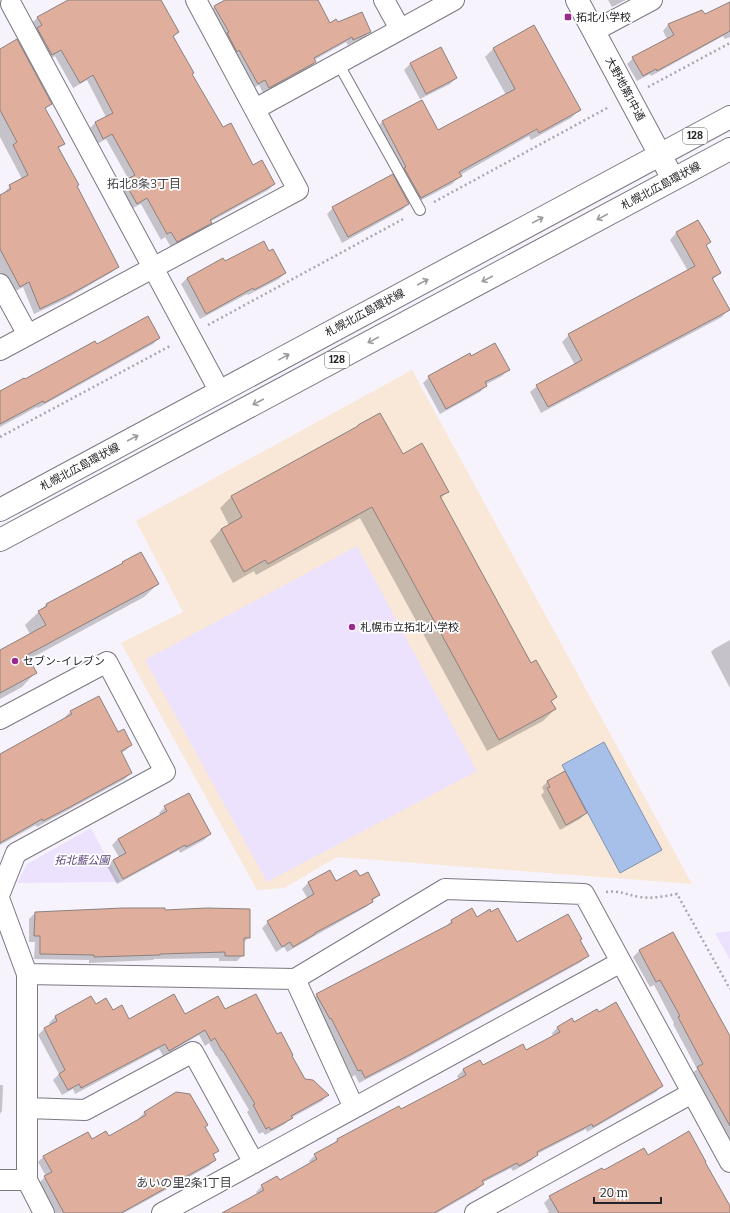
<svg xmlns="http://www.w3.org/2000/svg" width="730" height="1213" viewBox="0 0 730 1213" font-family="Bitter,'Noto Sans JP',serif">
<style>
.education{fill:#f9e8d7}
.green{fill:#ece2fe}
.water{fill:#a7c0e9;stroke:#7f91ae}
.shadow{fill:#0003}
.building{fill:#e0ae9d;stroke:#8b817e}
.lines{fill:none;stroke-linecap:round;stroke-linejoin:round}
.service-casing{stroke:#7b7880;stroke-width:12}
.minor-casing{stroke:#7b7880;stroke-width:22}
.tertiary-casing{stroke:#7b7880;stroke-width:24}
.primary-casing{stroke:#7b7880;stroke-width:24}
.path{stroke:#a9a6ae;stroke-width:2.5;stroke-dasharray:2 3;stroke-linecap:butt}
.service{stroke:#fff;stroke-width:10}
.minor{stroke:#fff;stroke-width:20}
.tertiary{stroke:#fff;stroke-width:22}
.primary{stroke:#fff;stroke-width:22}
.oneway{stroke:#9c9c9d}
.poi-dot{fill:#982a8b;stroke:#fff;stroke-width:1.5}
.labels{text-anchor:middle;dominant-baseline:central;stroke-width:3.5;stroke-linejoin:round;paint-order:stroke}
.shield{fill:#fff;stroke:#656467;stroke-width:1}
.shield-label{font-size:10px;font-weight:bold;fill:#232226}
.poi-label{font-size:11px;fill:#232226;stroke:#fff;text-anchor:start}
.street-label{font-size:11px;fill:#232226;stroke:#fff}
.park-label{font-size:11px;font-style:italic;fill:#5b447d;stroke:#fff}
.neighbourhood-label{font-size:12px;fill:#434047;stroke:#fff}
</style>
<rect width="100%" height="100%" fill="#f7f3fd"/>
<!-- education -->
<path class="education" d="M412 370 692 884 337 857 284 888 257 890 121 643 183 612 136 521Z"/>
<!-- green -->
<path class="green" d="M357 546 477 771 267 882 145 660Z
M91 828 120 882 17 883 27 864Z
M730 931V960L715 933Z"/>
<!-- water -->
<path class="water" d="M604 742 662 850 620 873 562 765Z"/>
<!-- shadow -->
<path class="shadow" d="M70 0H160L178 32 173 37 191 74 223 129 253 166 274 184 268 190 210 222 205 228 171 247 165 237 161 240 141 204 131 209 119 187 129 180 106 139 97 144 89 129 95 123 106 117 87 80 73 88 55 56 46 61 32 23 38 17Z
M224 0H317L330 24 337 23 370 31 365 37 348 45 346 42 314 60 315 62 310 68 263 93 259 85 252 89 209 13 214 7 225 1Z
M608 0H626L612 7Z
M730 3V37L725 39 723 36 651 76 650 74 637 81 627 64 633 58 667 39 663 31 668 25 702 11 704 16Z
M440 48 456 78 450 84 420 99 404 70 410 64Z
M494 48 579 110 571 118 531 140 529 136 460 175V176L452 184 412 205 374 130 382 122 422 101 438 132 506 95 485 57Z
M0 50 51 104 45 109 64 143 58 149 118 266 112 272 64 300 34 314 23 287 12 293 0 272V196L4 193 10 186 22 179 0 137Z
M408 204 402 210 342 243 327 214 333 208Z
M697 221 710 242 705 246 720 273 712 280 728 310 722 317 541 413 530 392 537 386 575 365 562 342 569 335 688 271 670 240 676 233Z
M269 252 285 273 279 279 248 295 247 294 200 319 181 284 187 278 223 260 224 262Z
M159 338 153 344 38 408 37 407 0 427V392L96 345Z
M471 357 508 370 502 376 485 385 486 386 480 392 440 414 423 383 429 377Z
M355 429 403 456 447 492 440 499 531 664 556 697 551 702 555 709 543 721 487 751 360 518 256 575 254 571 233 583 210 541 221 529 229 525 220 508 231 497Z
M141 553 158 584 144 597 28 660 35 673 22 687 0 699V651L30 634 25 625 46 605Z
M730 640V688L711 652 714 649Z
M71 711 118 733 131 745 125 751 121 753 131 773 125 779 37 827 36 825 0 845V755L66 719 65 717Z
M548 781 586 813 580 819 560 830 541 795 544 792 542 787Z
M165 807 210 834 204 840 180 853 179 850 117 884 107 866 113 860 119 857 112 845 118 839 161 816 159 813Z
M330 872 335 882 359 877 379 895 366 907 311 938 308 940 287 952 284 947 276 952 262 928 268 922 308 899 302 889 308 883Z
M472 910 476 918 516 944 581 939 579 941 587 956 581 962 404 1060 359 1083 355 1075 352 1077 325 1023 311 1001 317 995 445 928 451 921Z
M164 911 249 937 243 943V955L237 961H219V958L154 959 153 960 89 963V960L34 959 35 942H29V919L35 913Z
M673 933 730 1037V1146L691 1074 697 1069 673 1024 674 1023 654 985 650 987 633 957 639 951Z
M90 997 95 1006 112 1011 129 1020 185 1016 225 1011 277 1035 291 1056 304 1080 327 1095 322 1101 291 1118 285 1124 265 1135 263 1132 259 1134 247 1112 249 1110 217 1056H216L209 1043 205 1046 199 1035 163 1056 159 1049 75 1094 73 1089 62 1095 53 1080 59 1074 38 1035 44 1029 51 1026 49 1023 55 1017Z
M574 1024 662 1086 656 1092 587 1132 586 1129 537 1154V1155L531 1161 513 1171 511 1168 482 1183 483 1184 477 1190 437 1213H225L257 1194 256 1192 262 1186 279 1182 311 1164 309 1161 315 1155 332 1145 337 1140 399 1107 401 1111 459 1080 457 1076 463 1070 480 1062 483 1067 525 1051 553 1036 552 1033 558 1027Z
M0 1085H3L2 1111 0 1114Z
M145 1112 205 1127 217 1151 213 1155 215 1160 209 1166 124 1213H55L39 1183 46 1176 38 1162 44 1156 91 1140 108 1138 140 1120 139 1118Z
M647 1156 704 1162 730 1208V1213H546L549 1212 544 1203 550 1197 603 1172Z"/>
<!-- building -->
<path class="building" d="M68 0H161L179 32 173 36 194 73 192 74 223 127 231 123 253 165 262 160 275 184 210 220 212 223 177 242 171 232 167 234 147 198 137 204 124 181 135 175 112 134 103 139 95 122 113 113 93 75 80 83 61 50 52 55 37 28 42 25 37 17Z
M225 0H318L330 23 336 19 338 22 362 12 371 32 353 40 352 37 314 58 316 62 269 88 265 80 258 84 239 50 237 52 227 33 229 32 214 6Z
M730 2V31L657 71 656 69 643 76 632 57 674 35 668 24 702 10 705 14Z
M534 25 581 110 539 133 537 129 459 172 462 176 421 198 404 168 406 167 382 121 422 100 438 130 515 89 493 48Z
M17 39 52 104 45 108 65 144 58 147 79 185 77 186 119 267 71 294 40 309 29 282 20 287 0 249V195L11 189 9 185 28 175 13 145 17 142 0 110V49Z
M441 47 457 78 426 94 410 63Z
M393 174 409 204 348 237 332 207Z
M698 220 711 242 706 245 721 273 712 278 730 310 548 407 536 385 582 360 568 334 695 266 676 232Z
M264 241 269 251 273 249 286 273 254 290 253 288 206 314 187 278 223 258 225 261Z
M148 316 160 338 44 403 43 401 0 424V391L24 378 25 379 95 341 97 344Z
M495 343 510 370 485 382 487 386 446 409 428 376 470 353 471 356Z
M380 413 403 454 422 443 449 492 440 496 531 663 536 660 557 697 551 701 556 709 499 740 372 507 268 564 265 560 244 572 221 529 242 517 231 496 358 426V425Z
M141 552 159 584 27 655 37 673 0 693V650L46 625 38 611 47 606 46 604 123 563 122 562Z
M99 696 118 732 124 729 132 745 121 751 132 773 70 807 43 821 42 819 0 843V754L72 714 70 711Z
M565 771 587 813 566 825 547 788 550 787 547 781Z
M189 793 211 834 186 847 185 845 123 879 113 860 126 853 118 839 167 811 164 806Z
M330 870 336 881 356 870 360 876 368 872 380 895 372 899 373 902 315 933V934L293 947 290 942 282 947 267 921 314 894 308 882Z
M123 908H165V910L207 908 250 909V938H244V956H225V952L160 954V955L94 957V955L40 954V936H34L35 912Z
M472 908 477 917 490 909 491 912 498 908 517 942 568 914 582 939 580 940 589 956 411 1054 365 1078 361 1070 358 1071 331 1018 330 1019 316 994 452 923 451 920Z
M673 932 730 1036V1126L697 1067 703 1064 678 1017 680 1016 660 980 656 982 639 950Z
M174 994 185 1014 218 996 225 1009 256 994 277 1034 281 1032 293 1055 292 1056 305 1079 313 1080 329 1095 291 1116 293 1118 271 1130 269 1127 266 1129 253 1105 255 1104 223 1051H222L215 1038 211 1041 205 1030 169 1051 165 1044 81 1088 79 1084 68 1090 59 1074 65 1070 44 1028 57 1021 55 1016 91 996 96 1004 106 998 113 1010 122 1005 129 1019Z
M616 1002 663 1086 593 1127 592 1124 537 1152 538 1155 519 1166 517 1163 482 1181 484 1184 434 1213H222L264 1190 261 1185 277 1176 280 1180 317 1159 314 1154 338 1141 337 1139 399 1106 401 1109 466 1075 463 1069 480 1060 483 1065 523 1044 526 1050 560 1032 557 1027 572 1018 574 1022 597 1009 599 1012Z
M176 1092 190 1094 208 1125 205 1127 219 1151 213 1154 216 1160 121 1213H64L44 1176 52 1172 43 1156 88 1132 92 1139 106 1131 109 1136 146 1115 144 1112Z
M689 1131 706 1162H705L730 1206V1213H559L549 1196 602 1168 604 1170 644 1148 648 1155Z"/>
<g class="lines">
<!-- service casing -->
<g class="service-casing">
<path id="service" d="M338 63 420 210"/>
</g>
<!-- minor casing -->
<g class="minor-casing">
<path id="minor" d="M384 0 400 29
M11 4 220 392
M594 31 652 0
M255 109 454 0
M0 284 28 335
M0 350 298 190 196 0
M0 719 107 662 165 772 16 853 0 893
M0 901 27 974V1180L44 1213
M27 974 295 979 445 889 584 894 730 1162
M295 979 354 1108
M27 1108 85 1110 193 1052 254 1163
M0 1180H27
M162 1213 621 962
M475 1213 692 1093"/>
</g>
<!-- tertiary casing -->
<g class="tertiary-casing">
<path id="tertiary" d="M577 0 673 179"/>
</g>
<!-- primary casing -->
<g class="primary-casing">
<path id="primary" d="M0 510 730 117
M0 540 730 149"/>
</g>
<!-- path -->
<path class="path" d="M648 87 730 43
M434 202 609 107
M208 325 405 218
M0 437 172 345
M606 892C621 890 626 895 640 897 652 899 665 896 677 894L730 989"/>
<!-- service -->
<use href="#service" class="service"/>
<!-- minor -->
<use href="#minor" class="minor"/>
<!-- tertiary -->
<use href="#tertiary" class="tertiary"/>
<!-- primary -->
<use href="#primary" class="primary"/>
</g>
<!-- one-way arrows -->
<defs><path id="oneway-shaft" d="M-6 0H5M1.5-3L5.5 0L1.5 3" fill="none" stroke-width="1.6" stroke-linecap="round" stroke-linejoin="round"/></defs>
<g class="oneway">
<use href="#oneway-shaft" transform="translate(602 217) rotate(152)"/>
<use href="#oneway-shaft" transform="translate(538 220) rotate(-28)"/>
<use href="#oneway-shaft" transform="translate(487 279) rotate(152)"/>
<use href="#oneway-shaft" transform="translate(423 282) rotate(-28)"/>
<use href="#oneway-shaft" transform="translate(373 340) rotate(152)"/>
<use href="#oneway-shaft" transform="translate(284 357) rotate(-29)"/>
<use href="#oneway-shaft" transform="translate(258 402) rotate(152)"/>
<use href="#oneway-shaft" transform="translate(133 438) rotate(-28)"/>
</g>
<!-- markers -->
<g class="poi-dot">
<rect x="564" y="13" width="8" height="8" rx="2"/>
<circle cx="352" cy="627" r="4"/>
<circle cx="15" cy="661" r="4"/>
</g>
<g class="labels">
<!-- shield labels -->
<g class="shield">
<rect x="683" y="128" width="24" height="16" rx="3"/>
<rect x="325" y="352" width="24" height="16" rx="3"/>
</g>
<g class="shield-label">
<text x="695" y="136">128</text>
<text x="337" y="360">128</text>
</g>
<!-- poi labels -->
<g class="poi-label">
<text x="576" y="17">拓北小学校</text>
<text x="360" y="627">札幌市立拓北小学校</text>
<text x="23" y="661">セブン-イレブン</text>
</g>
<!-- street labels -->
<g class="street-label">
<text transform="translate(625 89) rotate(62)">大野地第1中通</text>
<text transform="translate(661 186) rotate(-28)">札幌北広島環状線</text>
<text transform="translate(365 313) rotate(-28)">札幌北広島環状線</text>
<text transform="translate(80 467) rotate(-28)">札幌北広島環状線</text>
</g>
<!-- park labels -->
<g class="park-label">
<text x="82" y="860">拓北藍公園</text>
</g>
<!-- neighbourhood labels -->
<g class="neighbourhood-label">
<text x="144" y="184">拓北8条3丁目</text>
<text x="184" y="1183">あいの里2条1丁目</text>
</g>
</g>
<!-- scale -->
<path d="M594 1197v6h67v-6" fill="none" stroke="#232226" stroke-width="2"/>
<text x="600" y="1197" font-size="12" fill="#232226" stroke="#ffffff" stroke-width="3" paint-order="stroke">20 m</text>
</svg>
